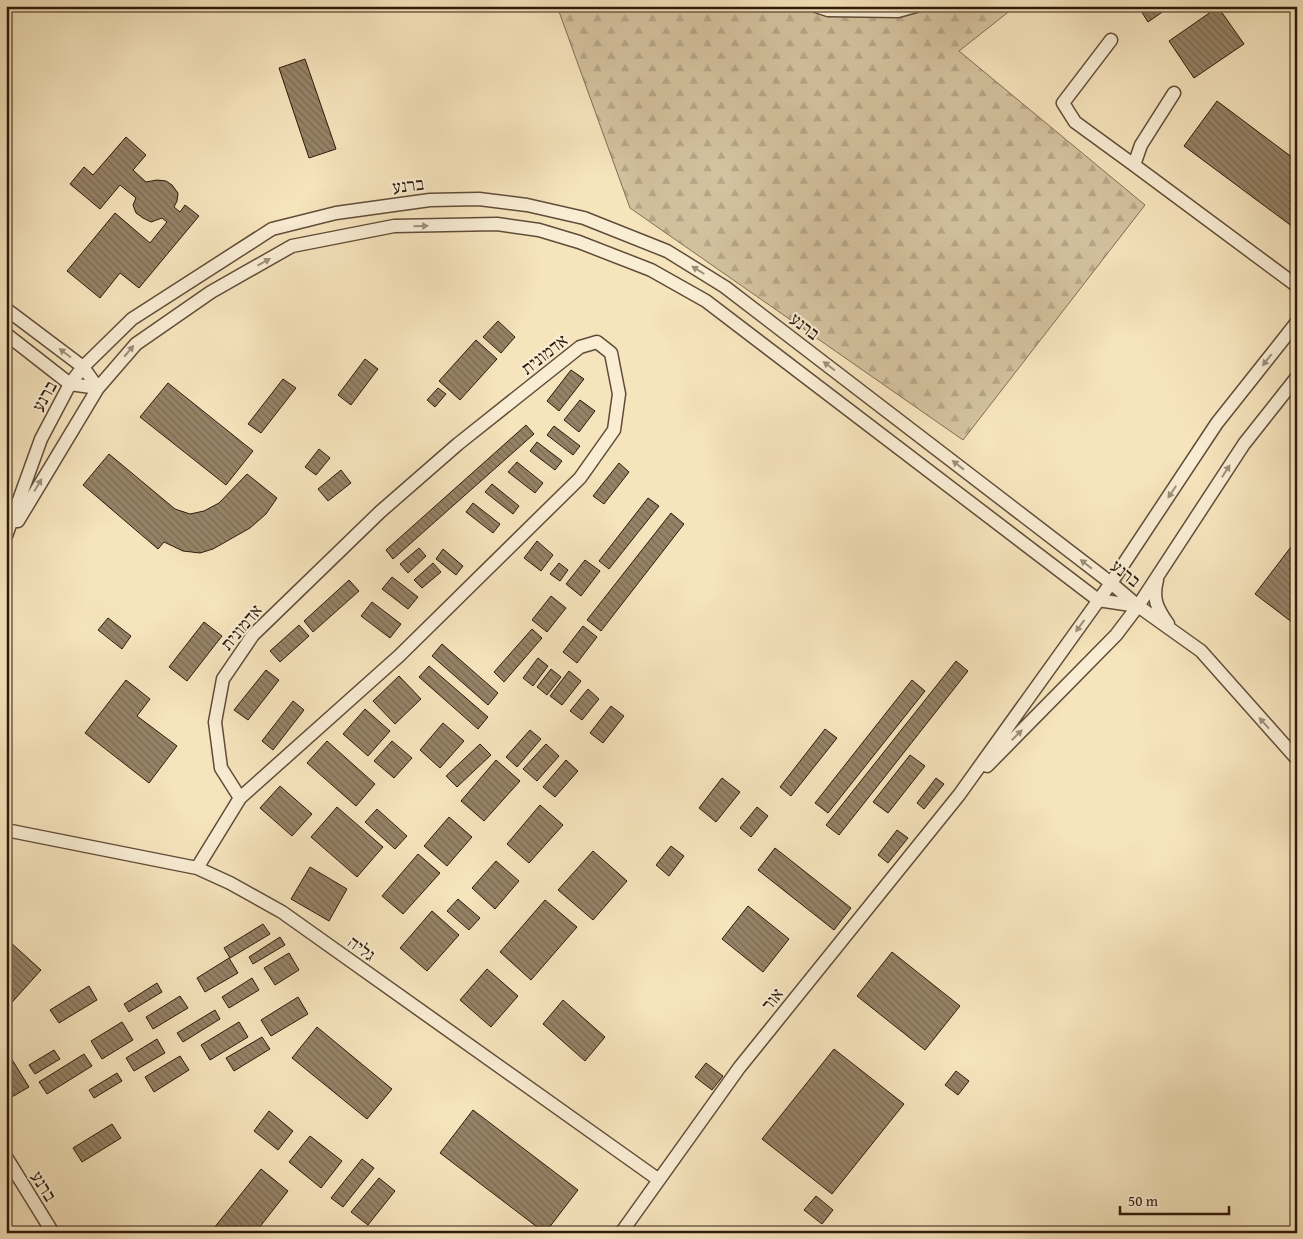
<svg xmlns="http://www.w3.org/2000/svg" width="1303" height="1239" viewBox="0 0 1303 1239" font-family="'Gentium Book Plus','Frank Ruhl Libre',serif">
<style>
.forest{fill:url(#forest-firs);stroke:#826e54}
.building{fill:url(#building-back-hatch);stroke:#2f1a0a}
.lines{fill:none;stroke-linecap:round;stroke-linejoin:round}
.street-casing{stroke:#614c37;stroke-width:15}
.street{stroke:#f9edd4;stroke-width:12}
.oneway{fill:#9e8e79}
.labels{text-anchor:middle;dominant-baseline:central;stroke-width:4;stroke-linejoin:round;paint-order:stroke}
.street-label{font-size:18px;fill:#2f1a0a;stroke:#f9edd4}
</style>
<defs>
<pattern id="forest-firs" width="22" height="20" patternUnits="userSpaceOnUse" patternTransform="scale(1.25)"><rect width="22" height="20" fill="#d4c29f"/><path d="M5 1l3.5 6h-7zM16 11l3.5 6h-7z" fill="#b6a688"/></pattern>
<pattern id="building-back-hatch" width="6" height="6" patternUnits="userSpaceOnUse" patternTransform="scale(1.25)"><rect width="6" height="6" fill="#968367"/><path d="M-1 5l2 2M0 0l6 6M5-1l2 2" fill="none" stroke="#7b6a53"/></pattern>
</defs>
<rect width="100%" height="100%" fill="#f6e4bd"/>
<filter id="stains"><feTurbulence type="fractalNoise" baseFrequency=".004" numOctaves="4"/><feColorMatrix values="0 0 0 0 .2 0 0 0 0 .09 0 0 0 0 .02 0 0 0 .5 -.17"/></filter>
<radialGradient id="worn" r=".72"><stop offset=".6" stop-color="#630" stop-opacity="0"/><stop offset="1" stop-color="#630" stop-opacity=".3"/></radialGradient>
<!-- forest -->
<path class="forest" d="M557 6H1016L959 51 1145 205 963 440 630 208Z"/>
<!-- building -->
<path class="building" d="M1138 6H1171L1148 22Z
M1218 7 1244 44 1194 78 1169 41Z
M305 59 336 149 309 158 279 68Z
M1217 101 1297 161V230L1184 146Z
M126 137 146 155 133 170 146 182 157 180 166 181 172 185 178 193 177 201 174 207 180 212 185 205 199 216 139 288 120 273 100 298 67 271 115 213 150 243 167 222 162 218 151 222 143 218 136 213 133 205 136 198 120 185 100 209 70 184 84 167 93 175Z
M498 321 515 337 501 353 483 337Z
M476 340 497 359 460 400 439 381Z
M365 359 378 369 351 405 338 395Z
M571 370 584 379 559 411 547 401Z
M283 379 296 388 261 433 248 424Z
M168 383 253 451 226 485 140 417Z
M438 388 446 394 435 407 427 400Z
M580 400 595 411 579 432 564 420Z
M526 425 534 434 393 559 386 550Z
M554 426 580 446 573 455 547 435Z
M537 442 562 461 555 470 530 451Z
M319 449 330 458 316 475 305 467Z
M109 454 175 509 190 514 204 511 219 503 247 474 277 498 266 514 250 528 213 549 200 553 183 551 164 542 158 549 83 485Z
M517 462 543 483 535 493 508 472Z
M619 463 629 472 604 504 593 496Z
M341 470 351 483 328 501 318 489Z
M492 484 519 506 513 514 485 492Z
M648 498 659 506 609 569 599 561Z
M473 503 500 524 493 533 466 512Z
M671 513 684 524 601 631 587 620Z
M1297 539V626L1255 594Z
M537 541 553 555 541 571 524 558Z
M419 548 426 556 408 573 400 564Z
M443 549 463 566 456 575 436 559Z
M585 560 600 571 581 596 566 584Z
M433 563 441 572 422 588 414 580Z
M559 563 568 570 560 581 550 574Z
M392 577 418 597 408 609 382 589Z
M349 580 359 591 313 632 304 621Z
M551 596 566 608 547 632 532 620Z
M372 602 401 624 390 638 361 616Z
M108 618 131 636 122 649 98 630Z
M204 622 222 636 187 681 169 667Z
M299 625 309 636 280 662 270 651Z
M583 626 597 637 577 663 563 652Z
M532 629 542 638 504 682 494 672Z
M442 644 498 693 488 705 432 656Z
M538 658 548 666 533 686 523 678Z
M956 661 968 671 839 835 826 825Z
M429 666 488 717 478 729 419 677Z
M551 669 561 677 547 695 537 687Z
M266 670 279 680 248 720 234 710Z
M569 671 581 681 562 705 550 696Z
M399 676 421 699 395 724 373 701Z
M126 680 150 699 137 716 177 746 149 783 85 733Z
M912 680 925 691 828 813 815 803Z
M588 689 599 699 582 720 570 711Z
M293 701 304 710 273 750 262 741Z
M611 706 624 716 603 743 590 733Z
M365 709 390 731 368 756 343 734Z
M443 723 464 741 440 768 420 750Z
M825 729 837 738 791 796 780 787Z
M530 730 541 739 517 767 506 757Z
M327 741 375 784 356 806 307 763Z
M392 741 412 758 394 778 374 761Z
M480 744 491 755 457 787 446 776Z
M546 744 559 756 537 781 523 769Z
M910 755 925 766 888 813 873 802Z
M496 760 520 781 484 821 461 801Z
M566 760 578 771 555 797 543 787Z
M722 778 740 792 716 822 699 808Z
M936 778 944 784 924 809 917 803Z
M280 786 312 814 292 836 260 808Z
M540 805 563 825 529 863 507 844Z
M337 807 383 847 357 877 311 837Z
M757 807 768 816 751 837 740 828Z
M377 809 407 836 395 849 365 822Z
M449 817 472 837 447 866 424 846Z
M897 830 908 838 888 863 878 855Z
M671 846 684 856 669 876 656 865Z
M775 848 851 908 834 930 758 870Z
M593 851 627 881 593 920 558 890Z
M418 854 440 873 403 914 382 896Z
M496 861 519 881 495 909 472 888Z
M310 867 347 889 329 921 291 899Z
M458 899 480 918 469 930 447 911Z
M545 900 577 927 531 980 500 952Z
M748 906 789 939 763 972 722 939Z
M432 911 459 935 427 971 400 948Z
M263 924 270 934 230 958 224 948Z
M280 937 285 945 253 964 249 957Z
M10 942 41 970 6 1009V946Z
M892 952 960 1006 925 1050 857 996Z
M289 953 299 970 275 985 264 968Z
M229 958 238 973 205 992 197 978Z
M487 969 518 996 491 1027 460 1000Z
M252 978 259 990 229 1008 222 997Z
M157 983 162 992 129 1012 124 1004Z
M89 986 97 1000 59 1023 50 1010Z
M180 996 188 1008 153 1029 146 1017Z
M298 997 308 1014 271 1036 261 1020Z
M563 1000 605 1037 585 1061 543 1024Z
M215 1010 220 1019 183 1042 177 1033Z
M122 1022 133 1040 102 1059 91 1041Z
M239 1022 248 1037 210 1060 201 1045Z
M317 1027 392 1089 367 1119 292 1058Z
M262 1037 270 1049 234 1071 226 1058Z
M157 1039 165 1053 134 1071 126 1058Z
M834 1049 904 1104 832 1194 762 1139Z
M6 1050 29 1087 10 1098 6 1092Z
M54 1050 60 1059 35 1074 29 1065Z
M84 1054 92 1066 47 1094 39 1082Z
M180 1056 189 1070 154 1092 145 1077Z
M706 1063 723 1076 712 1090 695 1077Z
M956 1071 969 1081 958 1095 945 1085Z
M117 1073 122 1081 94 1098 89 1090Z
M473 1110 578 1190 545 1233 440 1153Z
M269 1111 293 1131 278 1150 254 1131Z
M112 1124 121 1138 82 1162 73 1148Z
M310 1136 342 1161 321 1188 289 1162Z
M362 1159 374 1168 343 1207 331 1198Z
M261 1169 288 1191 255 1233H210Z
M379 1178 395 1191 368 1225 351 1212Z
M816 1196 833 1210 822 1224 804 1210Z"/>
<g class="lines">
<!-- street casing -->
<g class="street-casing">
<path id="street" d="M816 6 828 10 898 11 916 6
M1111 40 1063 103 1075 122 1134 165
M1174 93 1141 145 1134 165 1297 286
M6 309 83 367 98 388
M6 334 70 384 98 388
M18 521 98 388 136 344 211 292 292 246 394 226 497 224 539 230 579 242 651 270 706 301 1098 600 1138 606
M6 536 41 439 70 384 83 367 132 319 272 229 336 213 430 200 479 199 527 205 584 218 667 251 725 287 1111 583 1138 606 1201 651 1297 759
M1157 580C1152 599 1157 608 1168 624
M987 766 1116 635 1138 606 1244 444 1297 377
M6 830 197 868 230 883 282 912 659 1180
M197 868 240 798 399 656 580 478 614 430 619 394 611 353 597 342 580 347 458 444 380 512 253 635 223 679 215 722 221 768 240 798
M6 1157 53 1233
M621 1233 739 1068 959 795 1111 583 1217 423 1297 322"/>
</g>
<!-- street -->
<use href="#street" class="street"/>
</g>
<!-- one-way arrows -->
<defs><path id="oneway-solid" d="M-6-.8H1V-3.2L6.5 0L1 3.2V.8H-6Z" transform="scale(1.25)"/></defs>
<g class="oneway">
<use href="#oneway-solid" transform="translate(421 226) rotate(-1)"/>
<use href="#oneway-solid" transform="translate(264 262) rotate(-29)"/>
<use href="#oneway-solid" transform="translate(698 270) rotate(-148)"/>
<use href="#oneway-solid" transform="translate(129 351) rotate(-50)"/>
<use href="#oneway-solid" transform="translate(65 353) rotate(-143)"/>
<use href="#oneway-solid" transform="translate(1267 360) rotate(128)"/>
<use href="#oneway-solid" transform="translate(829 366) rotate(-143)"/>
<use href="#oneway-solid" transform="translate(958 465) rotate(-142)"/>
<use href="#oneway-solid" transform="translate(1226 471) rotate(-57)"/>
<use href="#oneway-solid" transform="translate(38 485) rotate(-59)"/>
<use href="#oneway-solid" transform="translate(1172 492) rotate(124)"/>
<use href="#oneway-solid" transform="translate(1086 564) rotate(-142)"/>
<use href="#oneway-solid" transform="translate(1080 626) rotate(126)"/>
<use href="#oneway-solid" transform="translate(1264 723) rotate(-132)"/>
<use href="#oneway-solid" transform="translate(1017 735) rotate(-45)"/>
</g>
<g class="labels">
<!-- street labels -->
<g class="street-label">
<text transform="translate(408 185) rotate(-7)">ברנע</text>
<text transform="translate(805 326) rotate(37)">ברנע</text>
<text transform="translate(544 354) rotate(-38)">אדמונית</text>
<text transform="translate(44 396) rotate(-61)">ברנע</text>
<text transform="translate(1126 573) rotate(39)">ברנע</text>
<text transform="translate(241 627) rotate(-50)">אדמונית</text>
<text transform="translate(362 948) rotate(36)">גליה</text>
<text transform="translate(772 999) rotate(-51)">אור</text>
<text transform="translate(44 1186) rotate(58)">ברנע</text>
</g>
</g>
<!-- margin -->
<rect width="1303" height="1239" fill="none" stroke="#f6e4bd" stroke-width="25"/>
<rect x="8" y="8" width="1288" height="1224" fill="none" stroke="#2f1a0a" stroke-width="2.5"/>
<rect x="12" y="12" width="1278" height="1214" fill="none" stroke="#2f1a0a"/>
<!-- scale -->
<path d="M1120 1206v8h109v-8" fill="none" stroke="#2f1a0a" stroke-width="2.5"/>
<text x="1128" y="1206" font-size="15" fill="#2f1a0a" stroke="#f9edd4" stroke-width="4" paint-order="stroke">50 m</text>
<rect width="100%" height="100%" filter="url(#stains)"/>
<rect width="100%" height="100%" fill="url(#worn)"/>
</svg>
